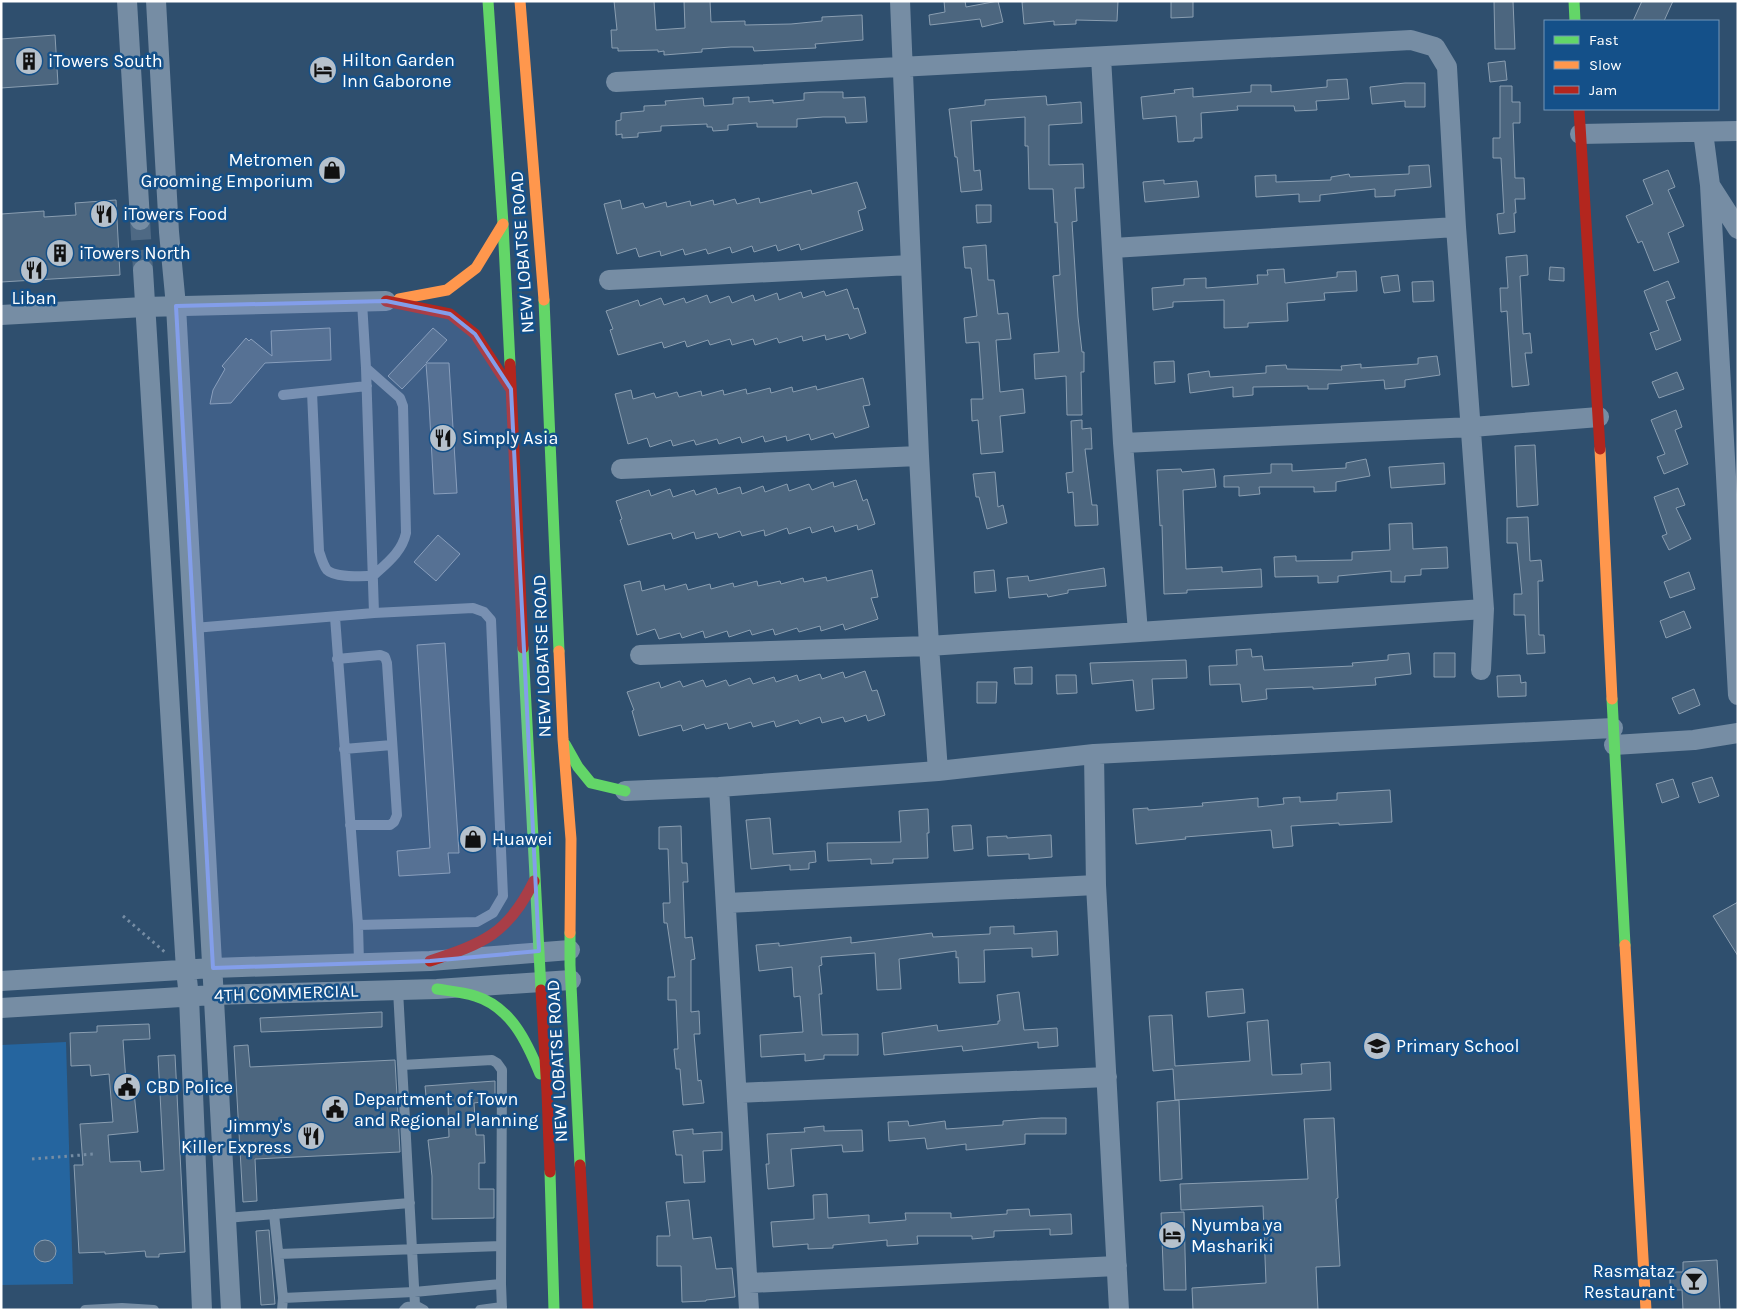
<svg xmlns="http://www.w3.org/2000/svg" width="1739" height="1311" viewBox="0 0 1739 1311" font-family="Karla,sans-serif">
<style>
.green{fill:#25659f}
.building{fill:#4c667f;stroke:#8a9eb1}
.lines{fill:none;stroke-linecap:round;stroke-linejoin:round}
.street-tunnel{stroke:#4e6984;stroke-width:20;stroke-dasharray:20 10;stroke-linecap:butt}
.path{stroke:#768da4;stroke-width:3;stroke-dasharray:2.5 4;stroke-linecap:butt}
.lane{stroke:#768da4;stroke-width:10}
.street{stroke:#768da4;stroke-width:20}
.fast{stroke:#63d668;stroke-width:11}
.slow{stroke:#ff974d;stroke-width:11}
.jam{stroke:#b3261e;stroke-width:11}
.marked{fill:#839eea;fill-opacity:0.2;stroke:#839eea;stroke-width:4;stroke-linejoin:round}
.labels{text-anchor:middle;dominant-baseline:central;stroke-width:5;stroke-linejoin:round;paint-order:stroke}
.poi-label{font-size:18px;fill:#fff;stroke:#145089;text-anchor:start}
.street-label{font-size:18px;fill:#fff;stroke:#145089}
</style>
<rect width="100%" height="100%" fill="#2f4f6e"/>
<!-- green -->
<path class="green" d="M66 1042 73 1284 1 1285V1045Z"/>
<!-- building -->
<path class="building" d="M614 1H654L656 30 685 28 684 1H710L711 22 745 21V25L791 24 822 21V17L862 15 863 40 815 44 816 48 754 51 753 47H731L702 49V52L664 55V51L658 52V50L618 51V48H612L611 30H617Z
M944 1H965L966 7 998 1 1003 22 982 27 980 19 930 25 929 15 945 12Z
M1030 1H1118L1117 21 1076 20V24L1054 25V21L1024 24 1022 2Z
M1171 1H1193V17L1171 18Z
M1494 1H1513L1515 49H1495Z
M1642 1H1673L1664 21H1633Z
M55 35 58 84 1 88V39Z
M1505 61 1507 80 1490 82 1488 63Z
M1347 79 1349 99 1316 101 1317 110 1295 111 1294 106H1237L1238 110 1201 113 1202 138H1194V141L1178 142 1176 116 1143 119 1141 97 1175 93 1174 90 1193 88V97L1251 92V85H1271V92L1327 87V80Z
M1405 83H1425V107H1405V101L1372 104 1370 87Z
M1500 86H1512V102H1520V123H1513L1515 178H1524L1525 199H1515L1516 213H1514L1515 232 1499 234 1497 214 1504 213 1501 158H1493V138H1500Z
M819 92H843V98L865 97 867 122 846 123 845 117H823L797 119V127H757V123L728 125V130L713 131 712 127H707V124L661 126V131L638 133V137L622 138V134L616 135V121L621 120V113L644 111V106L666 105 665 101 703 98 704 106 733 104V98L749 97V102L773 100V103L804 100V93Z
M1046 96 1047 105 1081 102 1082 123 1049 125V165L1083 164 1084 188H1075L1077 221 1072 222 1078 317 1082 352H1084V372H1081L1082 415H1067L1066 376 1035 379 1034 354 1059 352 1053 276 1060 275 1057 222 1055 223 1053 189H1029L1028 146H1025V117L971 121 974 171 980 170 982 190 961 192 957 157H955L949 109 985 105V100Z
M1429 165 1431 187 1395 190V196L1375 197V189L1320 195V201L1299 202V194L1256 197 1255 176 1276 175V182L1331 180V177L1349 174 1350 177 1409 174V166Z
M1668 170 1675 187 1668 190 1684 226 1668 233 1679 262 1654 271 1642 241 1638 243 1626 216 1653 204 1643 180Z
M1164 180V184L1197 181 1199 197 1145 202 1143 182Z
M857 182 866 208 858 211 863 230 801 250 799 244 778 251 776 245 754 252 752 246 732 253 730 247 708 254 706 249 685 255 683 249 661 256 660 251 639 257 636 248 617 254 604 204 620 200 622 209 643 203 645 208 666 202 667 207 690 201 691 206 713 200 714 205 735 199 737 204 759 198 760 203 811 190 812 194Z
M116 200 120 275 1 282V214L44 211V217L76 215 75 203Z
M976 205H991V222L977 223Z
M986 245 988 280H994L998 314 1008 313 1011 339 996 340 1000 392 1023 389 1025 413 1000 416 1003 452 981 454 978 420 972 421 971 399H983L979 342 966 343 964 318 977 316 971 268H965L963 247Z
M1527 255 1528 275 1520 276 1523 334 1530 333 1532 353H1525L1529 385 1512 387 1507 311 1501 312 1500 288H1508L1506 257Z
M1550 267 1564 268V281L1549 280Z
M1284 269 1285 283 1337 277V272L1356 271 1357 291 1324 293 1325 300 1287 303 1288 321 1248 323V327L1224 328V300L1173 302V307L1153 310 1152 288 1184 285V279L1206 278V288L1258 284 1257 275H1268L1267 270Z
M1398 275 1400 291 1384 293 1381 277Z
M1433 281 1434 301 1413 302 1412 282Z
M1668 281 1675 298 1666 301 1681 340 1656 350 1650 333 1659 330 1644 291Z
M847 289 854 309 858 308 866 333 850 339 848 334 826 340 825 335 803 341 802 336 779 343 777 338 755 345 753 339 732 345 730 339 710 345 708 340 687 347 685 341 664 348 662 342 618 355 610 330 613 329 606 311 638 300 640 306 661 298 664 305 684 298 686 303 707 295 710 303 729 296 732 303 753 295 755 301 777 293 779 300 801 292 803 298 824 291 826 296Z
M330 328 331 360 265 363 231 403 210 404 213 390 225 369 222 366 246 338 249 341 251 339 272 356 271 331Z
M433 328 447 340 426 363H449L457 493 434 494 429 403 426 364 402 389 388 376Z
M1437 356 1440 375 1405 380V387L1385 389 1384 380 1328 384V389H1308V386L1253 387V395L1233 397V387L1190 393 1188 374 1209 371 1210 377 1266 373V366L1286 365 1287 369 1342 370 1341 366 1361 364V368L1418 364V358Z
M1174 361 1175 382 1155 384 1154 362Z
M1677 372 1684 389 1659 398 1652 382Z
M863 378 870 405 863 406 869 427 835 438 833 433 811 440 809 434 787 441 786 436 765 442 763 436 742 443 740 437 719 444 717 439 696 445 694 440 673 446 671 440 650 447 647 438 628 444 615 394 631 390 633 399 654 393 656 398 677 392 679 397 701 391 702 396 723 390 724 395 746 389 747 394 770 388 771 393 792 387 793 392 816 386 817 390Z
M1676 410 1682 427 1675 430 1688 464 1664 474 1657 457 1665 454 1651 420Z
M1082 420V429L1091 428 1092 449H1085L1092 505H1097L1098 525 1075 526 1073 492 1068 493 1066 473 1073 472 1071 421Z
M1535 445 1538 505 1517 507 1515 446Z
M1366 459 1370 476 1336 482V491L1314 492V487H1259L1260 494 1239 496V487H1224V476L1271 473V464H1292V471L1346 468V463Z
M1444 463 1445 484 1391 488 1389 467Z
M1181 469 1182 472 1214 469 1216 487 1183 490 1186 569 1222 567V572L1261 569 1262 587 1187 590V593L1164 594 1162 525 1160 526 1157 470Z
M995 472 998 507 1003 505 1007 523 987 529 979 497H976L973 474Z
M856 480 863 501 867 499 875 524 858 530 857 525 835 532 833 526 812 533 810 527 789 534 787 528 765 536 764 530 742 536 740 531 719 538 717 533 696 539 694 532 673 539 671 533 628 545 620 520 622 519 616 501 649 490 651 496 670 489 673 497 694 490 696 495 716 488 718 494 740 487 742 494 763 486 765 492 787 484 789 491 809 484 812 490 833 482 834 487Z
M1678 488 1685 505 1676 508 1691 539 1669 550 1662 536 1667 534 1654 497Z
M1528 517 1530 561 1541 560 1543 581H1538L1539 635H1544L1545 653 1527 654 1525 615H1514V594H1522L1517 543H1507V518Z
M1412 523 1413 549 1447 547 1448 568 1421 569V575L1405 576V582H1391V571L1338 576V582L1318 583V576L1275 577 1274 557 1296 556V561L1352 560V552L1390 550 1389 524Z
M438 535 460 554 436 581 414 562Z
M1104 568 1106 586 1068 590V593L1048 597 1047 594 1009 598 1007 578 1028 576 1029 581Z
M872 570 878 597 871 598 878 619 845 630 843 624 821 631 820 626 799 632 797 628 775 635 773 629 752 635 750 630 729 637 727 631 705 638 703 631 682 638 680 633 659 639 655 629 637 635 624 585 640 581 642 591 664 585 665 590 686 584 688 590 710 584 711 589 733 583 734 587 757 581 758 586 780 581 781 584 803 578 804 582 826 577 827 581Z
M994 570 996 591 975 593 974 572Z
M1689 572 1695 589 1670 598 1664 582Z
M1684 611 1691 628 1666 638 1660 621Z
M445 643 459 853H448L450 873 399 876 397 851 430 848 417 645Z
M1251 649 1252 657 1262 656 1264 670 1353 666 1352 663 1388 660V655L1409 653 1411 674 1375 678 1376 685 1313 689V687L1266 689 1267 699 1242 702 1240 684 1210 685 1209 666 1237 665 1236 650Z
M1434 653H1455V677H1434Z
M1186 660 1187 678 1152 679 1154 709 1136 711 1133 680 1092 684 1090 663Z
M1032 667V684H1015L1014 668Z
M865 671 872 691 877 690 885 715 868 721 866 715 845 722 843 717 822 723 820 717 800 724 798 720 776 727 774 721 753 727 751 722 729 729 727 723 706 729 704 724 683 731 681 725 639 736 632 711 634 710 627 692 659 682 661 688 680 681 683 687 703 680 706 687 726 680 729 686 750 678 753 684 774 677 776 682 797 675 799 681 820 674 822 679 843 672 845 678Z
M1056 675H1076L1077 693 1057 694Z
M1520 675 1521 683 1526 682V696L1498 697 1497 676Z
M977 682H997L996 703H977Z
M1694 689 1700 705 1679 714 1672 698Z
M1712 777 1719 796 1699 803 1692 783Z
M1673 779 1679 797 1662 803 1656 784Z
M1390 790 1392 822 1339 825V823L1291 826 1293 846 1273 848 1271 830 1185 837 1186 839 1136 844 1133 809 1148 808V810L1203 806 1202 803 1258 798V807L1284 804 1283 798 1300 797V802L1337 800V793Z
M928 809 929 833H927L928 858 893 859V863L871 864V859L828 861 827 843 901 842 899 811Z
M770 818 773 854 815 851 816 862 809 863V869L790 870V865L751 869 746 820Z
M971 825 973 849 954 851 952 826Z
M681 826 682 863H687L688 882H683L685 938 692 937 695 959 691 960V1012L699 1011 700 1034H694L698 1081 701 1080 704 1103 683 1105 680 1069H676L674 1049H678L676 1000H668V977H675L667 923H664L663 903H670L668 849H659V827Z
M1051 835 1052 857 1029 859V854L988 856 987 837 1007 836V838Z
M1738 902V956L1713 916Z
M1014 926V934L1057 931 1058 955 1032 957V948L984 950 985 982 959 983 958 957 956 958V951L899 959 901 989 877 990 875 953 821 957 822 965 819 966 822 994H819L822 1035 858 1034V1055H824V1059L805 1061V1054L761 1057 760 1035 803 1032 800 996 794 997 792 967 759 971 756 945 779 943V946L851 937V943L932 933 933 937 990 934V927Z
M1243 989 1245 1013 1208 1017 1206 992Z
M1019 992 1024 1030 1057 1028 1058 1046 1038 1048V1042L963 1051 962 1046 884 1055 882 1033 937 1025 938 1031 998 1024V1021H1000L997 995Z
M382 1012V1027L261 1032 260 1018Z
M1172 1015 1175 1066 1250 1061 1247 1022 1268 1020 1272 1075 1302 1074 1301 1064 1330 1062 1331 1090 1175 1100 1173 1069 1153 1071 1149 1016Z
M149 1024 150 1039 123 1040 126 1082H133L138 1132 108 1135 110 1162 140 1161 141 1172 164 1170 158 1056 175 1055 185 1252 159 1254V1257H146L145 1251 105 1254V1252L79 1253 74 1165H83L80 1124 113 1122 109 1074 91 1076 90 1065 71 1066 70 1033 97 1032V1026Z
M248 1045 250 1067 395 1060 400 1152 255 1159 257 1201 243 1202 234 1046Z
M495 1081V1100L474 1103 476 1135H484L485 1163H479V1189H494V1218L432 1219V1176L428 1140 449 1137 448 1105 427 1106 425 1086Z
M1179 1100 1182 1179 1160 1181 1157 1102Z
M1041 1118H1066V1134H1025V1144L966 1150V1144L927 1149 925 1138 889 1141 888 1122 908 1121 909 1126 945 1121 946 1129 1003 1125V1121Z
M1334 1118 1338 1198 1336 1199 1340 1266 1316 1267 1318 1310H1193L1192 1288 1266 1283 1263 1206 1181 1210 1180 1184 1308 1179 1304 1119Z
M824 1126V1131L862 1130 863 1151 843 1152 842 1145 791 1149 794 1186 768 1189 766 1164H769L767 1134 805 1132 804 1128Z
M693 1129V1134L722 1132V1150L703 1151 705 1182 684 1183 682 1155H676L673 1131Z
M827 1194 828 1218 869 1215V1223L906 1220 905 1213H951V1218L1007 1214V1210L1029 1209 1030 1216 1071 1214 1072 1234 1050 1235V1229L994 1231V1237L972 1239V1236H917L918 1244 887 1246V1240L833 1245V1248L808 1249V1244L773 1247 771 1222 814 1219 813 1195Z
M689 1200 693 1239 711 1237 716 1269 732 1268 735 1297 706 1300V1301L682 1302 681 1266H657V1236H670L666 1202Z
M1184 1212 1186 1290H1164L1161 1213Z
M269 1230 275 1304 261 1305 256 1231Z
M34 1251a11 11 0 1 1 22 0a11 11 0 1 1-22 0Z
M1717 1260 1720 1310H1683L1682 1290H1670V1272H1683V1262Z"/>
<g class="lines">
<!-- street-tunnel -->
<path class="street-tunnel" d="M140 220 143 270"/>
<!-- path -->
<path class="path" d="M123 916 167 954
M32 1159 94 1154"/>
<!-- lane -->
<path class="lane" d="M312 392 319 551C321 557 323 565 327 570 335 578 362 576 373 576 387 563 402 552 406 533L403 406 400 398 366 368 362 302
M283 395 367 386
M335 617 358 925
M194 628 374 613 366 368
M337 659 380 655 385 657 387 663 397 815 394 822 390 825H350
M344 749 392 745
M359 963 358 925 477 922 493 913 503 896 491 620 484 612 473 608 374 613
M398 990 415 1305
M402 1065 492 1060 497 1063 502 1070 501 1284 502 1310
M274 1214 283 1298 414 1292 501 1284
M226 1218 410 1203
M279 1254 501 1246
M85 1310 122 1308 154 1310
M282 1310 283 1298
M404 1310 407 1307 415 1305 424 1310
M480 1310 502 1307"/>
<!-- street -->
<path class="street" d="M127 1 140 220
M156 1 169 232 176 306 231 1310
M900 1 919 456 929 646 938 771
M1101 57 1123 443 1138 632
M616 82 1411 40 1435 47 1447 67 1456 227 1484 609 1481 670
M1703 132 1710 185 1738 695
M1580 134 1738 131
M1711 187 1738 229
M1113 248 1456 227
M143 270 186 970 189 997 202 1310
M609 280 911 265
M1 315 144 307 386 301
M1123 443 1472 427 1599 417
M621 469 919 456
M640 655 929 646 1484 609
M1614 745 1694 740 1738 733
M1094 754 1096 885 1119 1310
M719 787 749 1310
M625 791 719 787 938 771 1094 754 1613 728
M726 903 1096 885
M1 981 213 968 430 961 570 950
M1 1008 214 995 437 989 571 980
M737 1093 1107 1077
M749 1283 1117 1266"/>
<!-- fast -->
<path class="fast" d="M488 1 503 224 510 364
M1574 1 1575 21
M544 300 559 651
M523 648 541 990
M1612 699 1625 945
M565 744 578 767 591 783 625 791
M570 933V965L580 1165
M437 989C450 991 463 992 475 996 511 1007 527 1042 540 1074
M550 1172 554 1310"/>
<!-- slow -->
<path class="slow" d="M520 1 544 300
M399 299 447 290 476 268 503 224
M1600 449 1612 699
M559 651 563 739 571 839 570 933
M1625 945 1646 1310"/>
<!-- jam -->
<path class="jam" d="M1579 109 1600 449
M386 301 450 314 475 334 510 388
M510 364 523 648
M430 961C484 943 508 934 534 881
M541 990 547 1092 550 1172
M580 1165 588 1310"/>
</g>
<!-- marked area -->
<path class="marked" d="M386 301 450 314 475 334 511 389 539 951 430 961 213 968 176 306Z"/>
<!-- icons -->
<defs>
<g id="building-disc" transform="scale(1.4375)"><circle r="9.5" fill="#b6c1cc" stroke="#145089"/><path d="M-4-6H4V6H1V3H-1V6H-4ZM-2.5-4.3h1.7v1.8h-1.7ZM.8-4.3h1.7v1.8H.8ZM-2.5-1h1.7V.8h-1.7ZM.8-1h1.7V.8H.8Z" fill="#111"/></g>
<g id="hotel-disc" transform="scale(1.4375)"><circle r="9.5" fill="#b6c1cc" stroke="#145089"/><path d="M-6-4.5h1.5V1H6V5H4.5V3h-9V5H-6ZM-4 0a1.8 1.8 0 1 1 3.6 0ZM.5 0V-2.5h3Q6-2.5 6 0Z" fill="#111"/></g>
<g id="shop-disc" transform="scale(1.4375)"><circle r="9.5" fill="#b6c1cc" stroke="#145089"/><path d="M-5-2.5h2.3a2.7 3.5 0 0 1 5.4 0H5L5.5 6h-11ZM-1.5-2.5h3a1.5 2.3 0 0 0-3 0Z" fill="#111"/></g>
<g id="restaurant-disc" transform="scale(1.4375)"><circle r="9.5" fill="#b6c1cc" stroke="#145089"/><path d="M-5-6h1v4h1v-4h1v4h1v-4h1v5L-1.5 .5V6h-2V.5L-5-1ZM5-6V6H3V1.5H1.5Q1.5-4 5-6Z" fill="#111"/></g>
<g id="school-disc" transform="scale(1.4375)"><circle r="9.5" fill="#b6c1cc" stroke="#145089"/><path d="M0-5L7-2L0 1L-7-2ZM-4 1L0 2.5L4 1V4Q0 6-4 4Z" fill="#111"/></g>
<g id="civic-disc" transform="scale(1.4375)"><circle r="9.5" fill="#b6c1cc" stroke="#145089"/><path d="M-.6-6.5H3V-4.5H.6V-3L4-1V1h2V6H-6V1h2V-1L-.6-3ZM-1.2 2.5V6h2.4V2.5Z" fill="#111"/></g>
<g id="bar-disc" transform="scale(1.4375)"><circle r="9.5" fill="#b6c1cc" stroke="#145089"/><path d="M-6-5H6L.8 .8V4.5H3.5V6h-7V4.5H-.8V.8Z" fill="#111"/></g>
</defs>
<g fill-rule="evenodd">
<use href="#building-disc" x="29" y="61"/>
<use href="#hotel-disc" x="323" y="70"/>
<use href="#shop-disc" x="332" y="170"/>
<use href="#restaurant-disc" x="104" y="214"/>
<use href="#building-disc" x="60" y="253"/>
<use href="#restaurant-disc" x="34" y="270"/>
<use href="#restaurant-disc" x="443" y="438"/>
<use href="#shop-disc" x="473" y="839"/>
<use href="#school-disc" x="1377" y="1046"/>
<use href="#civic-disc" x="127" y="1087"/>
<use href="#civic-disc" x="335" y="1109"/>
<use href="#restaurant-disc" x="311" y="1136"/>
<use href="#hotel-disc" x="1172" y="1235"/>
<use href="#bar-disc" x="1694" y="1281"/>
</g>
<g class="labels">
<!-- poi labels -->
<g class="poi-label">
<text x="342" y="60">Hilton Garden<tspan x="342" dy="21">Inn Gaborone</tspan></text>
<text x="48" y="61">iTowers South</text>
<text x="313" y="160" text-anchor="end">Metromen<tspan x="313" dy="21">Grooming Emporium</tspan></text>
<text x="123" y="214">iTowers Food</text>
<text x="79" y="253">iTowers North</text>
<text x="34" y="298" text-anchor="middle">Liban</text>
<text x="462" y="438">Simply Asia</text>
<text x="492" y="839">Huawei</text>
<text x="1396" y="1046">Primary School</text>
<text x="146" y="1087">CBD Police</text>
<text x="354" y="1099">Department of Town<tspan x="354" dy="21">and Regional Planning</tspan></text>
<text x="292" y="1126" text-anchor="end">Jimmy's<tspan x="292" dy="21">Killer Express</tspan></text>
<text x="1191" y="1225">Nyumba ya<tspan x="1191" dy="21">Mashariki</tspan></text>
<text x="1675" y="1271" text-anchor="end">Rasmataz<tspan x="1675" dy="21">Restaurant</tspan></text>
</g>
<!-- street labels -->
<g class="street-label">
<text transform="translate(522 252) rotate(-94)">NEW LOBATSE ROAD</text>
<text transform="translate(542 656) rotate(-92)">NEW LOBATSE ROAD</text>
<text transform="translate(286 993) rotate(-2)">4TH COMMERCIAL</text>
<text transform="translate(557 1061) rotate(-93)">NEW LOBATSE ROAD</text>
</g>
</g>
<!-- border -->
<rect width="1739" height="1311" fill="none" stroke="#ffffff" stroke-width="5"/>
<!-- legend -->
<rect x="1544" y="20" width="175" height="90" fill="#145089" stroke="#7296b8"/>
<rect x="1554" y="36" width="25" height="8" fill="#63d668" stroke="#7296b8"/>
<text x="1589" y="45" font-size="15" fill="#ffffff">Fast</text>
<rect x="1554" y="61" width="25" height="8" fill="#ff974d" stroke="#7296b8"/>
<text x="1589" y="70" font-size="15" fill="#ffffff">Slow</text>
<rect x="1554" y="86" width="25" height="8" fill="#b3261e" stroke="#7296b8"/>
<text x="1589" y="95" font-size="15" fill="#ffffff">Jam</text>
</svg>
